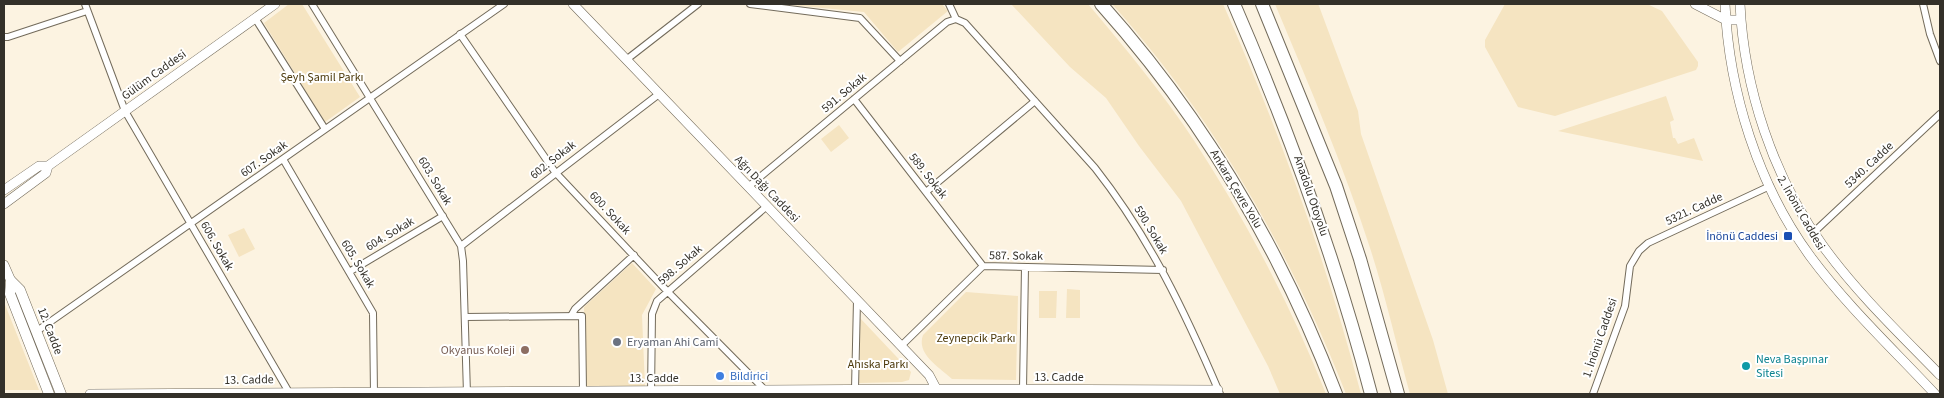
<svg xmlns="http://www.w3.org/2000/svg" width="1944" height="398" viewBox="0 0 1944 398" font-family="'Source Sans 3',sans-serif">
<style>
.green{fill:#f5e4c1}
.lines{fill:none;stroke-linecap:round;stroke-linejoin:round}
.street-casing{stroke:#736b5b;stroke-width:8}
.secondary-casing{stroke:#736b5b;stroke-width:10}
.primary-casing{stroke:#736b5b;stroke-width:11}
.highway-casing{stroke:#736b5b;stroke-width:14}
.street{stroke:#fff;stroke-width:6}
.secondary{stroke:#fff;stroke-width:9}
.primary{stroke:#fff;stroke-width:10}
.highway{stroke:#fff;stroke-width:12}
.transit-dot{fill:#1a4fb4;stroke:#fff;stroke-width:2}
.worship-dot{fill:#6b7280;stroke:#fff;stroke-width:2}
.education-dot{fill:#8d6e63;stroke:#fff;stroke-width:2}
.culture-dot{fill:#0f9aa8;stroke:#fff;stroke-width:2}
.shop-dot{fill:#3f7fe0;stroke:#fff;stroke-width:2}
.labels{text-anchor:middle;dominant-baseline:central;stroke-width:4;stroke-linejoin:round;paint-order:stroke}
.street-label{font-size:12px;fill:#333029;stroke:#fff}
.park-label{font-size:12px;fill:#4c390a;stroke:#fff}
.transit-label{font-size:12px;fill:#164399;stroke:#fff;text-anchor:end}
.worship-label{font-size:12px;fill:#5b616d;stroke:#fff;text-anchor:start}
.education-label{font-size:12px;fill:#785e54;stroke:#fff;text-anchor:end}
.culture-label{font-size:12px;fill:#0d838f;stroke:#fff;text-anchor:start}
.shop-label{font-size:12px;fill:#366cbe;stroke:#fff;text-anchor:start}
</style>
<rect width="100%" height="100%" fill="#fcf3e1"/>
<!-- green -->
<path class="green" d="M289 4H302L360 97 325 122 264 23Z
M781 4H942L948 11 898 52 864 12Z
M1011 4H1088C1125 48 1163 93 1195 142 1247 222 1291 306 1326 394H1280L1268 366 1181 201 1139 146 1106 98 1070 67Z
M1112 4H1223C1279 130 1326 260 1361 394H1346C1291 253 1213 116 1112 4Z
M1275 4H1318L1319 6 1358 111 1361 134 1433 340 1448 394H1410C1397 347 1386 298 1371 251 1344 167 1309 85 1275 4Z
M1505 4H1647L1662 11 1698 62V66L1696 70 1555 116 1518 107 1485 47V40Z
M1666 96 1674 120 1670 122 1673 138H1675L1678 144 1694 138 1703 161 1558 131Z
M839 125 849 138 831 152 821 139Z
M244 228 255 249 239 257 228 235Z
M632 263 656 289 642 315 645 387 586 386 584 307Z
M1067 289 1080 290V318H1066Z
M1039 291H1057L1056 318H1039Z
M966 292 1018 296 1016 380 952 379C939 367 916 354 923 335Z
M4 302 39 390H4Z
M860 318 911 372 909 380 902 382 859 383Z"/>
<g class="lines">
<!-- street casing -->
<g class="street-casing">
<path id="street" d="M85 4 125 111 290 394
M312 4 461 246 463 261 467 394
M750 4 860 18 900 61
M949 4 956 19
M1923 4 1930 34 1940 61
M255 18 325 129
M956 19 965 23 1095 168C1150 238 1185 312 1220 394
M460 34 555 172 667 291 765 390
M4 37H8L87 11
M626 60 698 4
M854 99 983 266
M283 159 373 313 374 394
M748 187 947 22 956 19
M926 192 1035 101
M1814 232 1940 114
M461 246 659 94
M349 272 443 216
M571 316 575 309 634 255
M465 317 582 316 583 391
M37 331 504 4
M901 346 983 266 1163 270
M855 389 857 300
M1023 389 1025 267
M651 394 652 314 657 301 767 206
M1593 394 1625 306 1630 266 1639 251 1648 243 1770 186"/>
</g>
<!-- secondary casing -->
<g class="secondary-casing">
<path id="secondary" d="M573 4 929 375 938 392
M1695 4 1726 20H1741
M1725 4C1729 92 1758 185 1810 256 1847 306 1893 349 1935 394
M1740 4C1744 88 1773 177 1823 246 1857 293 1900 334 1940 375
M4 190 39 166H48L275 4
M4 204 46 173 48 166
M4 265 11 281
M90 394 937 389 1218 390"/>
</g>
<!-- primary casing -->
<g class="primary-casing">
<path id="primary" d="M11 281 20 290 61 394
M11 281 10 294 49 394"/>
</g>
<!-- highway casing -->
<g class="highway-casing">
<path id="highway" d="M1101 4C1203 118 1282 252 1336 394
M1234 4C1289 131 1336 260 1371 394
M1262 4 1336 186 1360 259 1398 394"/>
</g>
<!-- street -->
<use href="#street" class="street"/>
<!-- secondary -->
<use href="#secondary" class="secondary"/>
<!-- primary -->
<use href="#primary" class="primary"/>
<!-- highway -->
<use href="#highway" class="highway"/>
</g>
<!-- markers -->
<rect class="transit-dot" x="1783" y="231" width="10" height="10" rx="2.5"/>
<circle class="worship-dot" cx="617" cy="342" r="5"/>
<circle class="education-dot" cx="525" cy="350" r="5"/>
<circle class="culture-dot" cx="1746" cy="366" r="5"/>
<circle class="shop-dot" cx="720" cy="376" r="5"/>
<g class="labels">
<!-- street labels -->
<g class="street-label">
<text transform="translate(154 75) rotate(-36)">Gülüm Caddesi</text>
<text transform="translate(844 93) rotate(-40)">591. Sokak</text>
<text transform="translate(264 159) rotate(-35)">607. Sokak</text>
<text transform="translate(553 160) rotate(-38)">602. Sokak</text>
<text transform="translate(1869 165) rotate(-43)">5340. Cadde</text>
<text transform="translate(928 176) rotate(52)">589. Sokak</text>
<text transform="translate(435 181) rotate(59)">603. Sokak</text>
<text transform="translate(767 189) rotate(46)">Ağrı Dağı Caddesi</text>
<text transform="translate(1236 189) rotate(59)">Ankara Çevre Yolu</text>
<text transform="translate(1311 196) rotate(71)">Anadolu Otoyolu</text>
<text transform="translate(1694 209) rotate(-25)">5321. Cadde</text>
<text transform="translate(610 213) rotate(47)">600. Sokak</text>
<text transform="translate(1801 213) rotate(60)">2. İnönü Caddesi</text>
<text transform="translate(1151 230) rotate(59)">590. Sokak</text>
<text transform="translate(390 234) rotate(-31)">604. Sokak</text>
<text transform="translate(217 246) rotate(60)">606. Sokak</text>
<text transform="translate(1016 256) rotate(1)">587. Sokak</text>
<text transform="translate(358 264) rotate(59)">605. Sokak</text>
<text transform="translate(680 265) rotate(-41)">598. Sokak</text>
<text transform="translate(50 331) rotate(69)">12. Cadde</text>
<text transform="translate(1600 338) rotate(-71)">1. İnönü Caddesi</text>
<text x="1059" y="377">13. Cadde</text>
<text x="654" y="378">13. Cadde</text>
<text transform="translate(249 380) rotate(-1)">13. Cadde</text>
</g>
<!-- park labels -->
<g class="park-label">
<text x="322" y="77">Şeyh Şamil Parkı</text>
<text x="976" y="338">Zeynepcik Parkı</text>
<text x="878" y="364">Ahıska Parkı</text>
</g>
<!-- transit labels -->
<g class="transit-label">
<text x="1778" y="236">İnönü Caddesi</text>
</g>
<!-- worship labels -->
<g class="worship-label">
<text x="627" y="342">Eryaman Ahi Cami</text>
</g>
<!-- education labels -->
<g class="education-label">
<text x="515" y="350">Okyanus Koleji</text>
</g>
<!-- culture labels -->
<g class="culture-label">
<text x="1756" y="359">Neva Başpınar<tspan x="1756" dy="14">Sitesi</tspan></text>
</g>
<!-- shop labels -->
<g class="shop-label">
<text x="730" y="376">Bildirici</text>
</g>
</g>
<!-- border -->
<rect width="1944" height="398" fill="none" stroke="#333029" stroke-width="10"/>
</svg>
